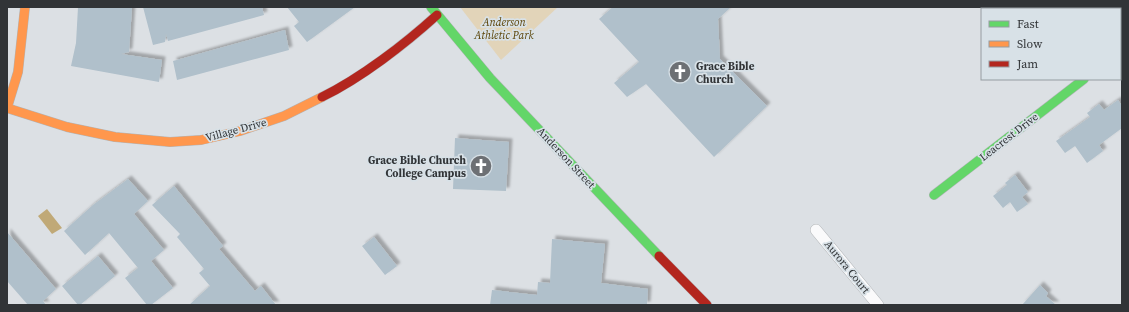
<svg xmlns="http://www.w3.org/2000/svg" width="1129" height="312" viewBox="0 0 1129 312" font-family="'Source Serif 4',serif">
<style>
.green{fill:#e2d4b9}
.water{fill:#c0a977}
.building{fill:#b0c0cb;filter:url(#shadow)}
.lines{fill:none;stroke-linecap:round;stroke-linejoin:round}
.street-casing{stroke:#b1b4b7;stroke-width:12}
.fast-casing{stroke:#b1b4b7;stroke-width:10}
.slow-casing{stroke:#b1b4b7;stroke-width:10}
.jam-casing{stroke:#b1b4b7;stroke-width:10}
.street{stroke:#fafafb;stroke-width:11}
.fast{stroke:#63d668;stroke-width:9}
.slow{stroke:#ff974d;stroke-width:9}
.jam{stroke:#b3261e;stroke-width:9}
.labels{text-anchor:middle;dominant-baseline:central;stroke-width:3.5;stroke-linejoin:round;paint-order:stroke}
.park-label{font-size:11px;font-style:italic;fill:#5c4407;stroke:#d8e1e7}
.poi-label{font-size:11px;font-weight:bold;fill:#313437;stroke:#d8e1e7;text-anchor:start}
.street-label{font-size:11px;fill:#313437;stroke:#d8e1e7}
</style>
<defs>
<filter id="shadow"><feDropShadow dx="3.5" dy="-3.5" stdDeviation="1" flood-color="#0004"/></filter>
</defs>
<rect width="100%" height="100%" fill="#dce0e4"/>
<!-- green -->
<path class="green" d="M460 7H558L501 60Z"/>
<!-- water -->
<path class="water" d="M47 209 62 228 52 234 38 216Z"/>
<!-- building -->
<path class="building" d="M78 7H132L129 52 121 54 162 60 159 82 71 66 76 43Z
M143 7H262L264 15 168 41 166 34 165 42 153 45Z
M287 7H355L307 42 294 26 299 22Z
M613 7H731L718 19 720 59 767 106 714 157 646 84 627 97 614 83 639 62 599 19Z
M285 30 289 50 177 80 173 61Z
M1118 100 1122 106V128L1099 145 1103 151 1087 163 1075 146 1065 153 1056 141 1090 117 1087 113 1099 104 1104 110Z
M455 138 509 142 506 191 453 189Z
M1015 175 1028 192 1022 197 1028 204 1017 212 1010 202 1003 208 993 196 1007 185 1005 183Z
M128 179 148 201 134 214 164 250 151 261 173 288 151 305H147L125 278 138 268 109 233 85 255 64 231 93 205Z
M174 186 223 246 219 249 255 291 261 286 276 305H189L210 286 199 273 204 269 177 237 180 234 152 205Z
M7 232 56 289 43 301 46 305H28L7 281Z
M374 237 397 266 385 275 362 246Z
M552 239 605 244 601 283 648 289 647 305H490L492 290 537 295 538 282 550 283Z
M98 256 115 276 80 305H78L62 286Z
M1040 285 1048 293 1046 296 1056 305H1022Z"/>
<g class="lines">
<!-- street casing -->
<g class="street-casing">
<path id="street" d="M1120 51 1122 49
M816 230 878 305"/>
</g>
<!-- fast casing -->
<g class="fast-casing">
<path id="fast" d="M431 7 490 78 659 256
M934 195 1084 79"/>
</g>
<!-- slow casing -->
<g class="slow-casing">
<path id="slow" d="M7 108 67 127 115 137 170 142 201 140 240 131 284 116 322 97
M7 108 18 72 25 7"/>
</g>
<!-- jam casing -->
<g class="jam-casing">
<path id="jam" d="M322 97C361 78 405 44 437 15
M659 256 707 305"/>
</g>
<!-- street -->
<use href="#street" class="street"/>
<!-- fast -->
<use href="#fast" class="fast"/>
<!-- slow -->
<use href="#slow" class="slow"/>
<!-- jam -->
<use href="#jam" class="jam"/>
</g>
<!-- icons -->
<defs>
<g id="church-disc" transform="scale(1.15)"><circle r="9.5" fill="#6d7074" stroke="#d8e1e7"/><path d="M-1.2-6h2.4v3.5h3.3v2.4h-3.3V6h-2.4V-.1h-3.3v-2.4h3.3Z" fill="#fff"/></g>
</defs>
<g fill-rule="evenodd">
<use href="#church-disc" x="680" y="72"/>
<use href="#church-disc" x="481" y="166"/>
</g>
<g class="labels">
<!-- park labels -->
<g class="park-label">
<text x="504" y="22">Anderson<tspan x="504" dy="13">Athletic Park</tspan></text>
</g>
<!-- poi labels -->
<g class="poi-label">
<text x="696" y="66">Grace Bible<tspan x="696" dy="13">Church</tspan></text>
<text x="466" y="160" text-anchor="end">Grace Bible Church<tspan x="466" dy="13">College Campus</tspan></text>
</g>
<!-- street labels -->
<g class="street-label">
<text transform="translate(236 130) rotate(-15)">Village Drive</text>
<text transform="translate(1009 137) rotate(-38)">Leacrest Drive</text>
<text transform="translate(566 158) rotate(47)">Anderson Street</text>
<text transform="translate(847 267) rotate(51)">Aurora Court</text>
</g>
</g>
<!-- border -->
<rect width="1129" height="312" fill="none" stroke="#313437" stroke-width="16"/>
<!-- legend -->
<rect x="981" y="8" width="140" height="72" fill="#d8e1e7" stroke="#959ca1"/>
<rect x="989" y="21" width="20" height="6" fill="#63d668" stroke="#959ca1"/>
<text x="1017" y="28" font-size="12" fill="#313437">Fast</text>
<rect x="989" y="41" width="20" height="6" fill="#ff974d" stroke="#959ca1"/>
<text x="1017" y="48" font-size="12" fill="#313437">Slow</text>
<rect x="989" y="61" width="20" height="6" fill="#b3261e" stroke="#959ca1"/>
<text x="1017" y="68" font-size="12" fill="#313437">Jam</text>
</svg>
